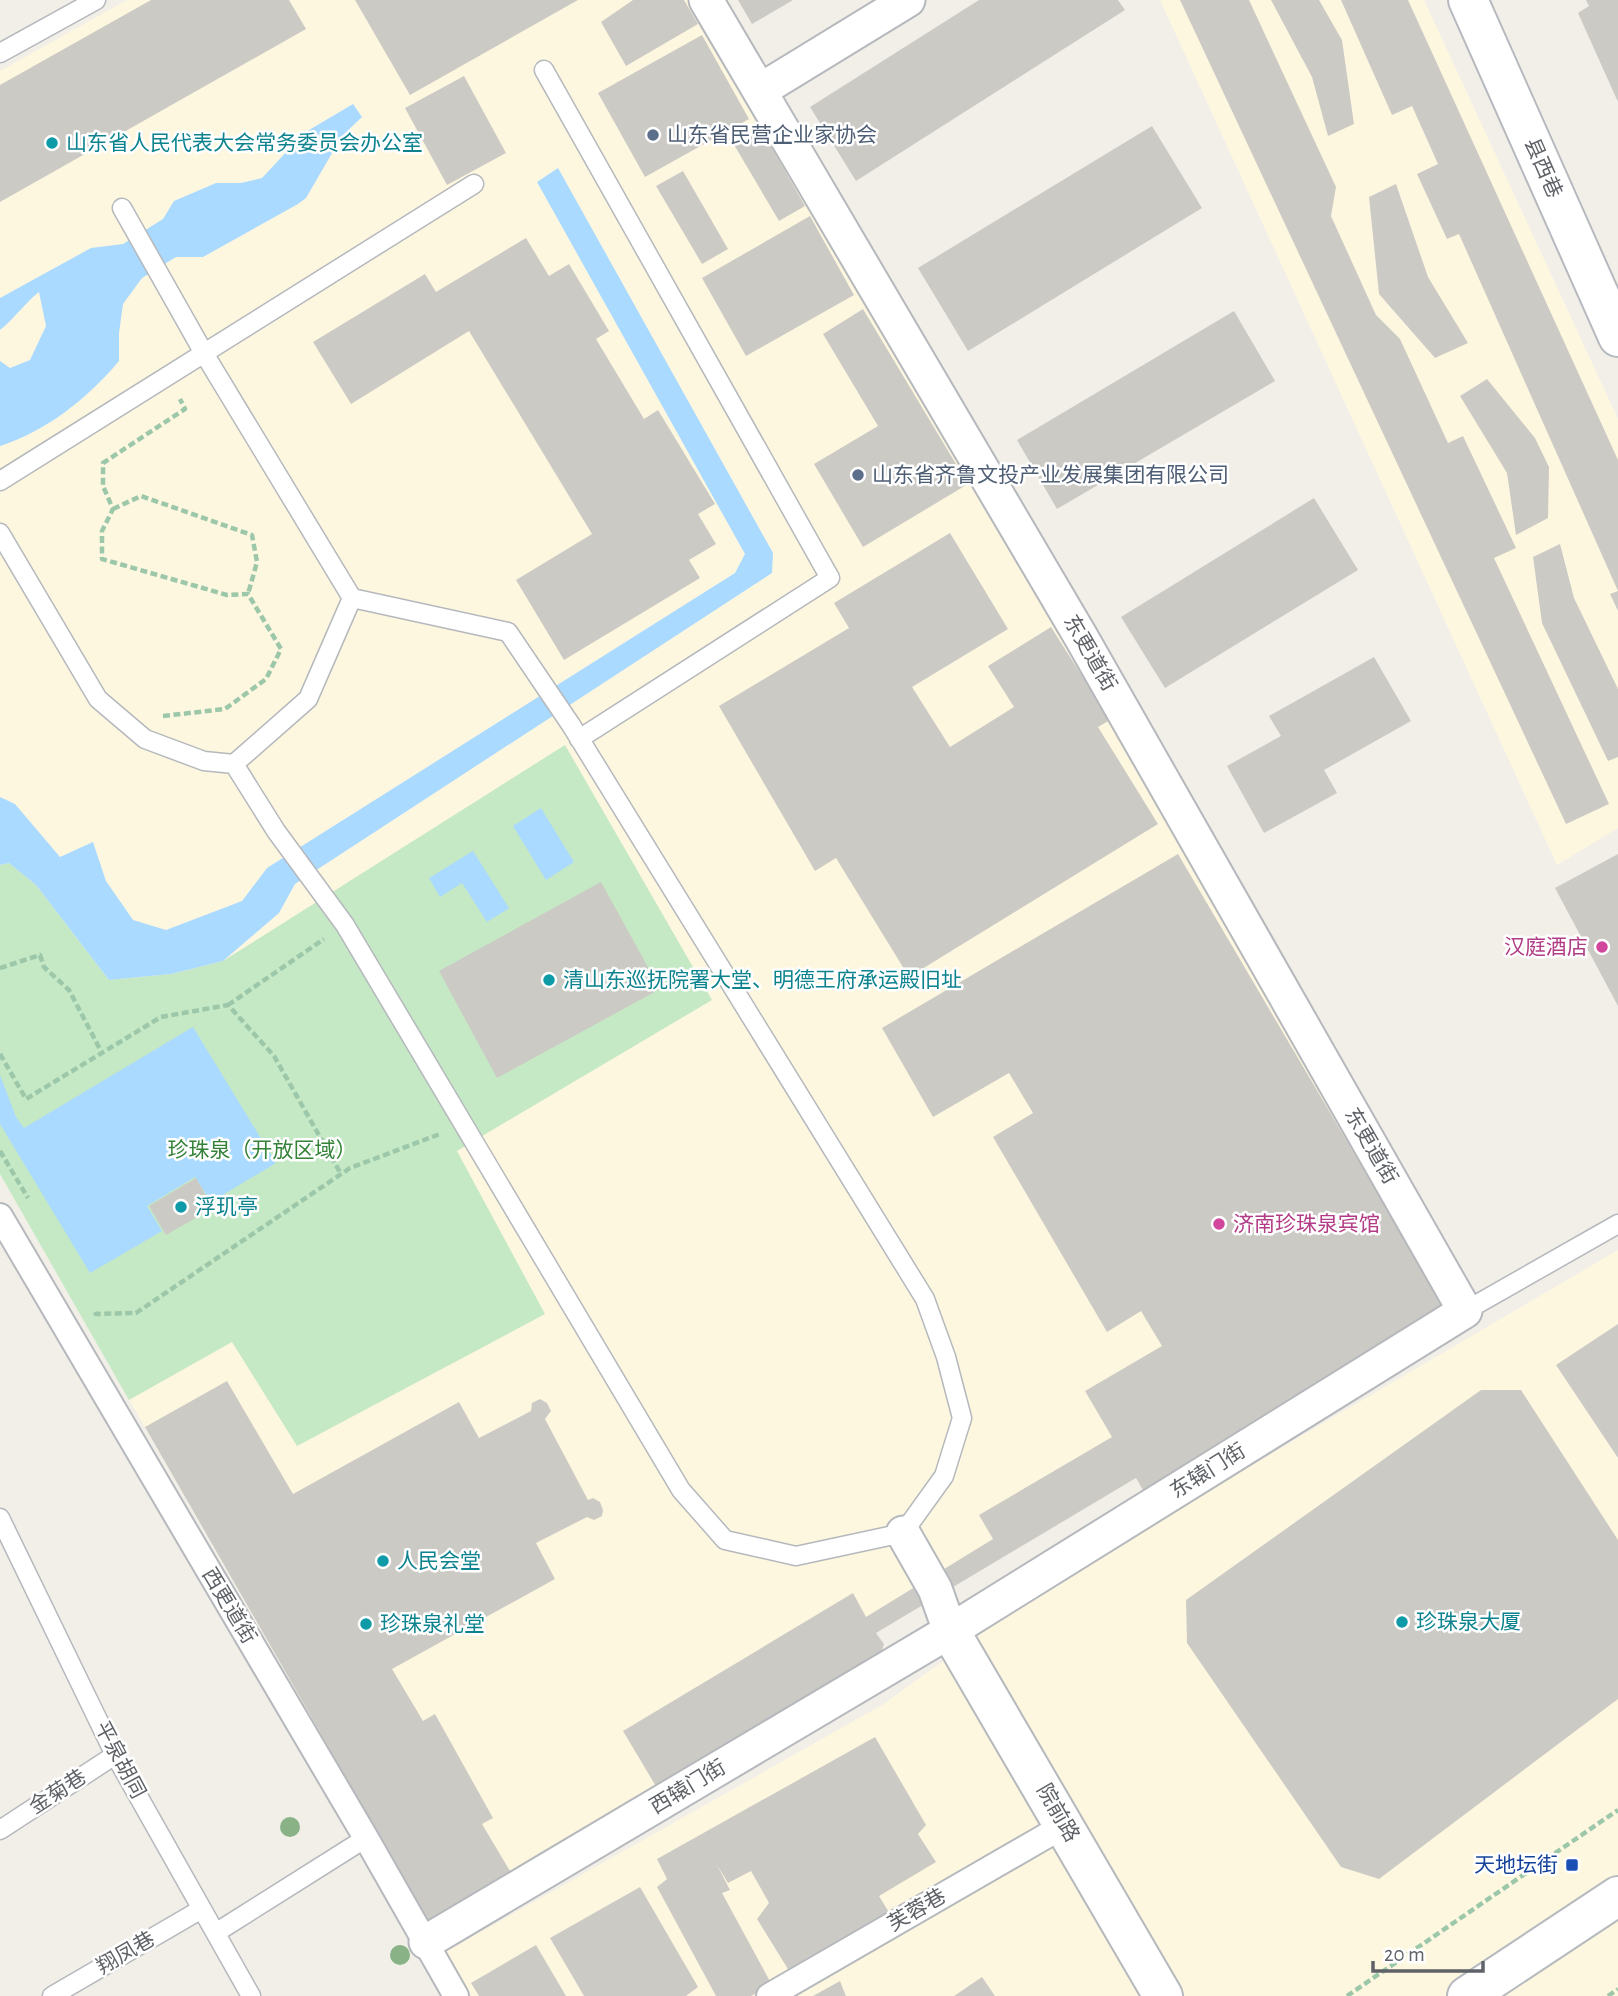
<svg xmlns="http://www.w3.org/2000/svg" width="1618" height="1996" viewBox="0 0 1618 1996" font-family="'Alegreya Sans','Noto Sans SC',sans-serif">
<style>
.commercial{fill:#fef7e0}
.green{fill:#c5e8c5}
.water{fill:#aadaff}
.building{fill:#cccac5}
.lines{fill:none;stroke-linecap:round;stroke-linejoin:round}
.service-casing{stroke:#b5b8bc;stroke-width:21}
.pedestrian-casing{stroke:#b5b8bc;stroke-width:28}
.minor-casing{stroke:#b5b8bc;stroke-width:37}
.tertiary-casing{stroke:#b5b8bc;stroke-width:42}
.secondary-casing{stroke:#b6babf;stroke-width:42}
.path{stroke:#9cc7a9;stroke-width:4.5;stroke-dasharray:7 3.5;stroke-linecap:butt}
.service{stroke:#fff;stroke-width:18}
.pedestrian{stroke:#fff;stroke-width:24}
.minor{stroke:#fff;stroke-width:33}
.tertiary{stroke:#fff;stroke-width:38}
.secondary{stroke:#fff;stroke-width:38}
.tree{fill:#89b387}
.service-dot{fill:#5c6f8a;stroke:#fff;stroke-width:2.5}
.culture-dot{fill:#0f9aa8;stroke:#fff;stroke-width:2.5}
.hotel-dot{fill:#d1479c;stroke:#fff;stroke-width:2.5}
.transit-dot{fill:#1a4fb4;stroke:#fff;stroke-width:2.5}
.labels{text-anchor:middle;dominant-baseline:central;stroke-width:5;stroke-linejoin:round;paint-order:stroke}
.service-label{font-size:21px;fill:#4e5e75;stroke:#fff;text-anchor:start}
.culture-label{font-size:21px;fill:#0d838f;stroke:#fff;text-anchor:start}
.street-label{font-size:21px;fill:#5f6368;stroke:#fff}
.hotel-label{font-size:21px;fill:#b23c85;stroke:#fff;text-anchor:end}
.park-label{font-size:21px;fill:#348238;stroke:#fff}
.transit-label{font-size:21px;fill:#164399;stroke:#fff;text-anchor:end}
</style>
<rect width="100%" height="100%" fill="#f1efe8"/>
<!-- commercial -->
<path class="commercial" d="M127 0H689L1193 848 1448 1313 1144 1492 1136 1478 1004 1556 876 1633 884 1644 879 1661 430 1924 0 1174V71Z
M1160 0H1424L1618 419V828L1557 865Z
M1618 1250V1996H471L447 1951 882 1705 1055 1581Z"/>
<!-- green -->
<path class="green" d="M565 745 712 1000 457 1151 545 1314 297 1446 232 1342 129 1400 0 1174V865L9 863 36 885 109 980 171 974 223 961Z"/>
<!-- water -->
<path class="water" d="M353 104 362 117 342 136 306 198 298 204 203 257H176L142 278 123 304 119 333V361C88 398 47 431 0 446V361L10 368 30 360 46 326 39 292C24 304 15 318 0 330V298L91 248 123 244 163 219 174 201 216 183H241L262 178 304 133Z
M558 168 773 553 772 573 295 884 279 913 223 961 171 974 109 980 36 885 9 863 0 865V797L15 804 60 857 93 842 106 881 133 920 166 930 242 901 267 868 735 573 745 554 537 182Z
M541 808 574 862 546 880 513 826Z
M473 851 509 908 487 922 462 883 440 897 429 878Z
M193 1027 276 1163 211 1202 195 1177 147 1206 162 1231 90 1273 0 1124V1075L16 1117 24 1128Z"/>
<!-- building -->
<path class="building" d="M151 0H289L306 29 0 202V85Z
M355 0H578L410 95Z
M633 0H684L698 24 626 66 601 22Z
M738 0H793L752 24Z
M979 0H1118L1125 10 856 181 810 107Z
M1180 0H1249L1336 187 1331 216 1376 315 1400 339 1448 443 1463 436 1516 548 1494 558 1609 804 1566 824Z
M1271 0H1319L1342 40 1354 124 1328 136 1312 77Z
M1341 0H1408L1618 460V611L1610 594 1618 591 1459 234 1447 239 1417 174 1438 164 1412 106 1392 115Z
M1586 0H1618V102L1578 13 1589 6Z
M702 35 749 119 645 177 598 93Z
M464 76 506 153 447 185 405 108Z
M1152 126 1202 208 968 351 918 268Z
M760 127 805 206 779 221 733 143Z
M683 171 728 249 702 264 656 186Z
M1396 184 1428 277 1468 343 1435 358 1379 294 1369 197Z
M810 216 854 295 746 356 702 278Z
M526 238 549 276 569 264 609 331 596 339 644 419 658 410 715 504 698 514 716 544 689 560 700 578 564 660 516 580 592 534 469 331 351 404 313 342 425 274 436 292Z
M863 309 968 484 863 547 814 464 878 426 823 334Z
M1234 311 1275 381 1057 509 1017 440Z
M1487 379 1535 438 1549 467 1548 518 1516 535 1507 473 1460 396Z
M1314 498 1358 570 1165 688 1121 617Z
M950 533 1008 629 912 687 950 747 1014 707 988 666 1051 627 1110 720 1098 727 1158 824 909 977 836 858 815 871 719 706 849 628 834 603Z
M1560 544 1574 598 1618 689V757L1608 761 1542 623 1533 557Z
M1374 657 1411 721 1324 770 1337 793 1264 833 1227 766 1281 736 1269 716Z
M1178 854 1448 1313 1144 1492 1136 1478 876 1633 884 1644 879 1661 660 1793 623 1731 853 1593 866 1617 993 1539 979 1515 1112 1437 1085 1391 1162 1346 1141 1311 1107 1332 993 1137 1033 1113 1009 1073 933 1117 882 1028Z
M1618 854V1006L1555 888Z
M601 882 660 989 497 1078 439 971Z
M196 1178 213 1208 166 1235 149 1206Z
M1618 1324V1458L1556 1365Z
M227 1381 293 1494 459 1402 479 1438 531 1411 532 1403 540 1399 547 1403 551 1411 545 1419 588 1500 593 1498 600 1502 603 1510 602 1516 594 1520 587 1517 536 1543 555 1579 392 1669 423 1721 435 1714 493 1818 482 1824 513 1876 430 1924 145 1427Z
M1481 1390H1521L1618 1540V1699L1379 1879 1341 1867 1187 1643 1186 1600Z
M875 1737 926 1825 918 1834 936 1862 879 1896 890 1914 791 1974 757 1919 769 1903 751 1871 728 1883 717 1865 730 1890 722 1893 772 1985 751 1996H716L657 1887 667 1879 657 1859Z
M640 1887 698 1987 686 1996H584L550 1938Z
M536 1945 566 1996H479L471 1983Z
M982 1977 995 1996H954Z
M840 1981 846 1996H813Z"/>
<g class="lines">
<!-- service casing -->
<g class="service-casing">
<path id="service" d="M0 53 96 0
M544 70 830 578 579 739
M0 481 474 184
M0 533 98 699 145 739 204 761 234 764 308 699 352 598 205 355 122 208
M234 764 276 831 345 925 681 1490 725 1540 796 1556 903 1533 944 1476 962 1418 946 1357 925 1299 571 725 508 632 352 598
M1465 1311 1618 1224
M0 1518 115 1755 251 1996
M0 1830 115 1755
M217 1932 366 1838
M52 1996 200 1910"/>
</g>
<!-- pedestrian casing -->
<g class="pedestrian-casing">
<path id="pedestrian" d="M0 1216 366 1838 456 1996
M769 1996 1065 1825"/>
</g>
<!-- minor casing -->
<g class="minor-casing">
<path id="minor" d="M761 90 908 0
M903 1533 935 1589 950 1631
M426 1942 950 1631 1465 1311 1081 637 706 0"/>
</g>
<!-- tertiary casing -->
<g class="tertiary-casing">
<path id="tertiary" d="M950 1631 1163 1996"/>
</g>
<!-- secondary casing -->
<g class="secondary-casing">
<path id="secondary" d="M1468 0 1618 337
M1467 1996 1618 1896"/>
</g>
<!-- path -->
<path class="path" d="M113 509 141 496 252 535 257 562 248 594
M163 716 225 709 266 679 281 649 248 594 227 595 102 559V531L113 509 103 486V463L185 409 180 399
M0 968 40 955 44 967 69 990 102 1053
M228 1005 324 939
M0 1054 26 1099 161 1017 228 1005 274 1056 341 1174
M0 1151 28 1198
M95 1312 96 1314 136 1313 350 1168 440 1134
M1347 1996 1618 1810
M1608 1996 1618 1989"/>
<!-- service -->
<use href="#service" class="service"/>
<!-- pedestrian -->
<use href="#pedestrian" class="pedestrian"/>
<!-- minor -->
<use href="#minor" class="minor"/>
<!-- tertiary -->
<use href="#tertiary" class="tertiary"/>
<!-- secondary -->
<use href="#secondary" class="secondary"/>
</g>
<!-- trees -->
<g class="tree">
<circle cx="290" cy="1827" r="10"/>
<circle cx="400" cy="1955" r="10"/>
</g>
<!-- markers -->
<g class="service-dot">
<circle cx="653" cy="135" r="7"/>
<circle cx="858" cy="475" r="7"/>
</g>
<g class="culture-dot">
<circle cx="52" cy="143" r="7"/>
<circle cx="549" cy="980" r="7"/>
<circle cx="181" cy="1207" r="7"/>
<circle cx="383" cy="1561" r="7"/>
<circle cx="1402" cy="1622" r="7"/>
<circle cx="366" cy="1624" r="7"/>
</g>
<g class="hotel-dot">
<circle cx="1602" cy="947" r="7"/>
<circle cx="1219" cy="1224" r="7"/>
</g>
<rect class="transit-dot" x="1565" y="1858" width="14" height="14" rx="3.5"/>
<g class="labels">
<!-- service labels -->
<g class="service-label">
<text x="667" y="135">山东省民营企业家协会</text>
<text x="872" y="475">山东省齐鲁文投产业发展集团有限公司</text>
</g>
<!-- culture labels -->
<g class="culture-label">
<text x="66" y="143">山东省人民代表大会常务委员会办公室</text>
<text x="563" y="980">清山东巡抚院署大堂、明德王府承运殿旧址</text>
<text x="195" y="1207">浮玑亭</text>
<text x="397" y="1561">人民会堂</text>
<text x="1416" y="1622">珍珠泉大厦</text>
<text x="380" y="1624">珍珠泉礼堂</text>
</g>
<!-- street labels -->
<g class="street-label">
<text transform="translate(1543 168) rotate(66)">县西巷</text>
<text transform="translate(1090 653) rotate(60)">东更道街</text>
<text transform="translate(1371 1146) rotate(60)">东更道街</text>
<text transform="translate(1208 1471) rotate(-32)">东辕门街</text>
<text transform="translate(229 1606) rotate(59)">西更道街</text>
<text transform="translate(120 1760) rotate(62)">平泉胡同</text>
<text transform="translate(688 1787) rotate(-31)">西辕门街</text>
<text transform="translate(58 1792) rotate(-33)">金菊巷</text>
<text transform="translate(1058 1813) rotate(60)">院前路</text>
<text transform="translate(917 1910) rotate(-30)">芙蓉巷</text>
<text transform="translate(126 1953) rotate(-30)">翔凤巷</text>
</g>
<!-- hotel labels -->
<g class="hotel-label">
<text x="1588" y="947">汉庭酒店</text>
<text x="1233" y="1224" text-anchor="start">济南珍珠泉宾馆</text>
</g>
<!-- park labels -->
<g class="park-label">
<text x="262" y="1150">珍珠泉（开放区域）</text>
</g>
<!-- transit labels -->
<g class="transit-label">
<text x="1558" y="1865">天地坛街</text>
</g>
</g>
<!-- scale -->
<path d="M1373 1961v10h110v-10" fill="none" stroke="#5f6368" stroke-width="3.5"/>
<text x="1384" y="1961" font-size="21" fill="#5f6368" stroke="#ffffff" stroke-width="5" paint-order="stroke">20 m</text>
</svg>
